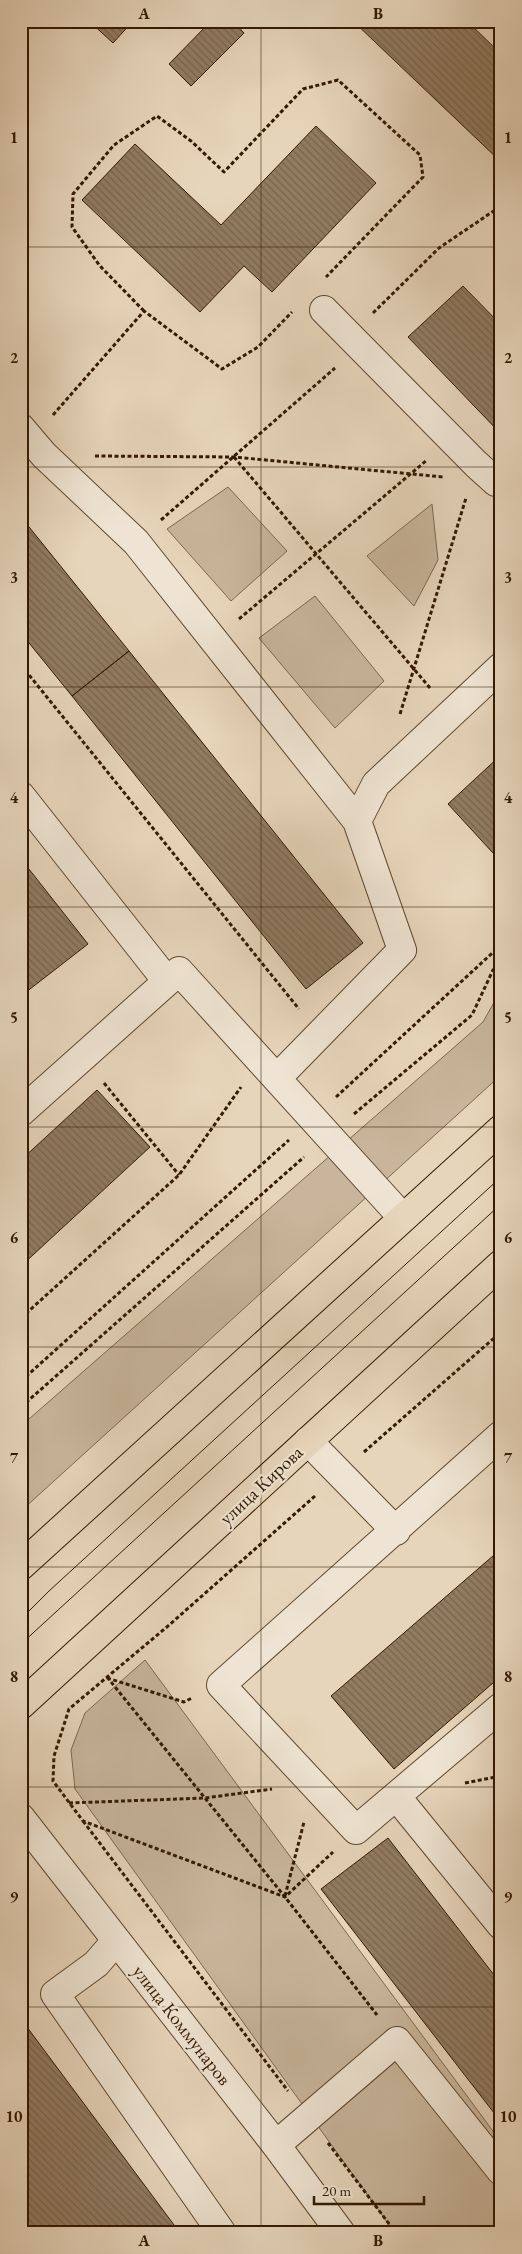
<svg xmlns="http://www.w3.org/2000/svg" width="522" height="2254" viewBox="0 0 522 2254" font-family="'EB Garamond',serif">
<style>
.green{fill:#c8b59b;stroke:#7e674e}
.building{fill:url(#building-back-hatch);stroke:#331900}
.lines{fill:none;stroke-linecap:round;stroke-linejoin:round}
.minor-casing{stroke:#60482f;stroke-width:30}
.major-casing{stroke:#331900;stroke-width:30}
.path{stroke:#331900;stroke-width:3;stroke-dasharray:4 2.5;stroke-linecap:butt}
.minor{stroke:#efe4d3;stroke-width:28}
.major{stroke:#e7d5bb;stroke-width:28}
.tram{stroke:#331900;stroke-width:1}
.grid{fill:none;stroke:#331900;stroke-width:1;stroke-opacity:0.55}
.labels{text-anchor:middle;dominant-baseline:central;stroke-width:4.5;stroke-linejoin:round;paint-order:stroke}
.street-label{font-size:19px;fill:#331900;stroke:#efe4d3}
.neatline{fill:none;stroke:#331900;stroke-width:2}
.grid-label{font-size:16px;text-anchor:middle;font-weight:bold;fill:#331900}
</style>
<defs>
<pattern id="building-back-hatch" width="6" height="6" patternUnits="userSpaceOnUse" patternTransform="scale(1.25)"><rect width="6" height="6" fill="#917b61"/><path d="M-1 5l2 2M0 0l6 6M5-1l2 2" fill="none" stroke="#77644e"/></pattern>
</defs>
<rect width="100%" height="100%" fill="#e7d5bb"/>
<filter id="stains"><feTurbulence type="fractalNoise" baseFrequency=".004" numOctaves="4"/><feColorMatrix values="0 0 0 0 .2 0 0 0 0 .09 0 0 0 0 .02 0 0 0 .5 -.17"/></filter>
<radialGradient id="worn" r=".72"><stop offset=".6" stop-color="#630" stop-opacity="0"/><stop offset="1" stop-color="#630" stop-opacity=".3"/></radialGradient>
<!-- green -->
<path class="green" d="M228 487 287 551 231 601 167 529Z
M432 504 438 560 414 606 367 556Z
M315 596 384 681 335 728 259 638Z
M501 990V1075L21 1511V1426L483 1022Z
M145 1660 501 2142V2233H395L75 1789 71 1750 85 1713Z"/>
<!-- building -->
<path class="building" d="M89 21H133L113 43Z
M211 21H233L244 33 191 86 169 64Z
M353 21H467L501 54V162Z
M316 126 376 183 272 292 244 266 200 312 82 200 135 144 221 225Z
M463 286 501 325V434L408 337Z
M21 517 129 651 72 696 21 633Z
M129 651 363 943 306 989 72 696Z
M501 755V846L493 853 448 804Z
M21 859 88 944 21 996Z
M97 1090 150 1147 21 1266V1160Z
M501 1549V1676L394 1769 331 1696Z
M388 1838 501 1984V2122L321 1889Z
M21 2019 180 2233H21Z"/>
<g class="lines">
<!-- minor casing -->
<g class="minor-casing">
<path id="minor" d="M324 310 476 464 496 482 501 483
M21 428 44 455 136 542 357 821
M21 796 167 981
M277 1078 402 950 357 821 376 784 501 667
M21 1112 179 971 403 1218
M501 1435 221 1685 356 1830 501 1707
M308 1441 396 1531
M396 1796 501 1925
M21 1818 276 2145 341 2233
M116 1941 96 1964 55 1994 222 2233
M276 2145 397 2041 501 2171"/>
</g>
<!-- major casing -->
<g class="major-casing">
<path id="major" d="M21 1566 501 1129
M21 1705 501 1264"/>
</g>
<!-- path -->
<path class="path" d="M144 311 100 266 72 227 73 194 114 145 157 116 191 141 224 172 303 89 338 80 420 155 423 177 326 277
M373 313 439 248 501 206
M53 415 144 311 222 369 258 347 292 312
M95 456 234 457 443 477
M234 457 430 688
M161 520 335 368
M239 619 427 460
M21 665 299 1009
M400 714 466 498
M104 1083 179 1175
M336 1097 501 945
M354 1114 472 1015 493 970 501 963
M21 1318 179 1175 241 1087
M21 1381 289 1140
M21 1407 304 1157
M364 1452 501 1332
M315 1496 168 1626 69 1709 54 1756 53 1781 83 1821 285 1897 333 1852
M107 1677 285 1897 377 2015
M107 1678 184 1702 192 1698
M465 1783 501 1776
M69 1803 205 1798 272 1789
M83 1821 288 2091
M285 1896 304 1822
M328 2143 396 2233"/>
<!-- minor -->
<use href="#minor" class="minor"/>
<!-- major -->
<use href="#major" class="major"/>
<!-- tram -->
<path class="tram" d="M21 1619 49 1591 501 1177
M21 1644 501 1204"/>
</g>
<!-- grid -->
<path class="grid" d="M261 21V2233M21 247H501M21 467H501M21 687H501M21 907H501M21 1127H501M21 1347H501M21 1567H501M21 1787H501M21 2007H501"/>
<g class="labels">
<!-- street labels -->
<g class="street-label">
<text transform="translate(261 1485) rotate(-43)">улица Кирова</text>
<text transform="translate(182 2025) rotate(52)">улица Коммунаров</text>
</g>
</g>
<!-- margin -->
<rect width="522" height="2254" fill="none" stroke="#e7d5bb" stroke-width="55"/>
<!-- scale -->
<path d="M314 2196v8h110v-8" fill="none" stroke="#331900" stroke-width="2.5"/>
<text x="322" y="2196" font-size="15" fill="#331900" stroke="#efe4d3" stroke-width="4" paint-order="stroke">20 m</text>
<rect x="28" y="28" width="466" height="2198" class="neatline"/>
<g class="grid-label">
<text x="144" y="19">A</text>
<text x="378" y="19">B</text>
<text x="14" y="143">1</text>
<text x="508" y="143">1</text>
<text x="14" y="363">2</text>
<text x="508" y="363">2</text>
<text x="14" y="583">3</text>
<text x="508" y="583">3</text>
<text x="14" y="803">4</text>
<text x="508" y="803">4</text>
<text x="14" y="1023">5</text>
<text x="508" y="1023">5</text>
<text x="14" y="1243">6</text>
<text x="508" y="1243">6</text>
<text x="14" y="1463">7</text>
<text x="508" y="1463">7</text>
<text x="14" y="1682">8</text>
<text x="508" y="1682">8</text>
<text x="14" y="1902">9</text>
<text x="508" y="1902">9</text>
<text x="14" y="2122">10</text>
<text x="508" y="2122">10</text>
<text x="144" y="2246">A</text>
<text x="378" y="2246">B</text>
</g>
<rect width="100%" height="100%" filter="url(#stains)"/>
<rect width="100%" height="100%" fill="url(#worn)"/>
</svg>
